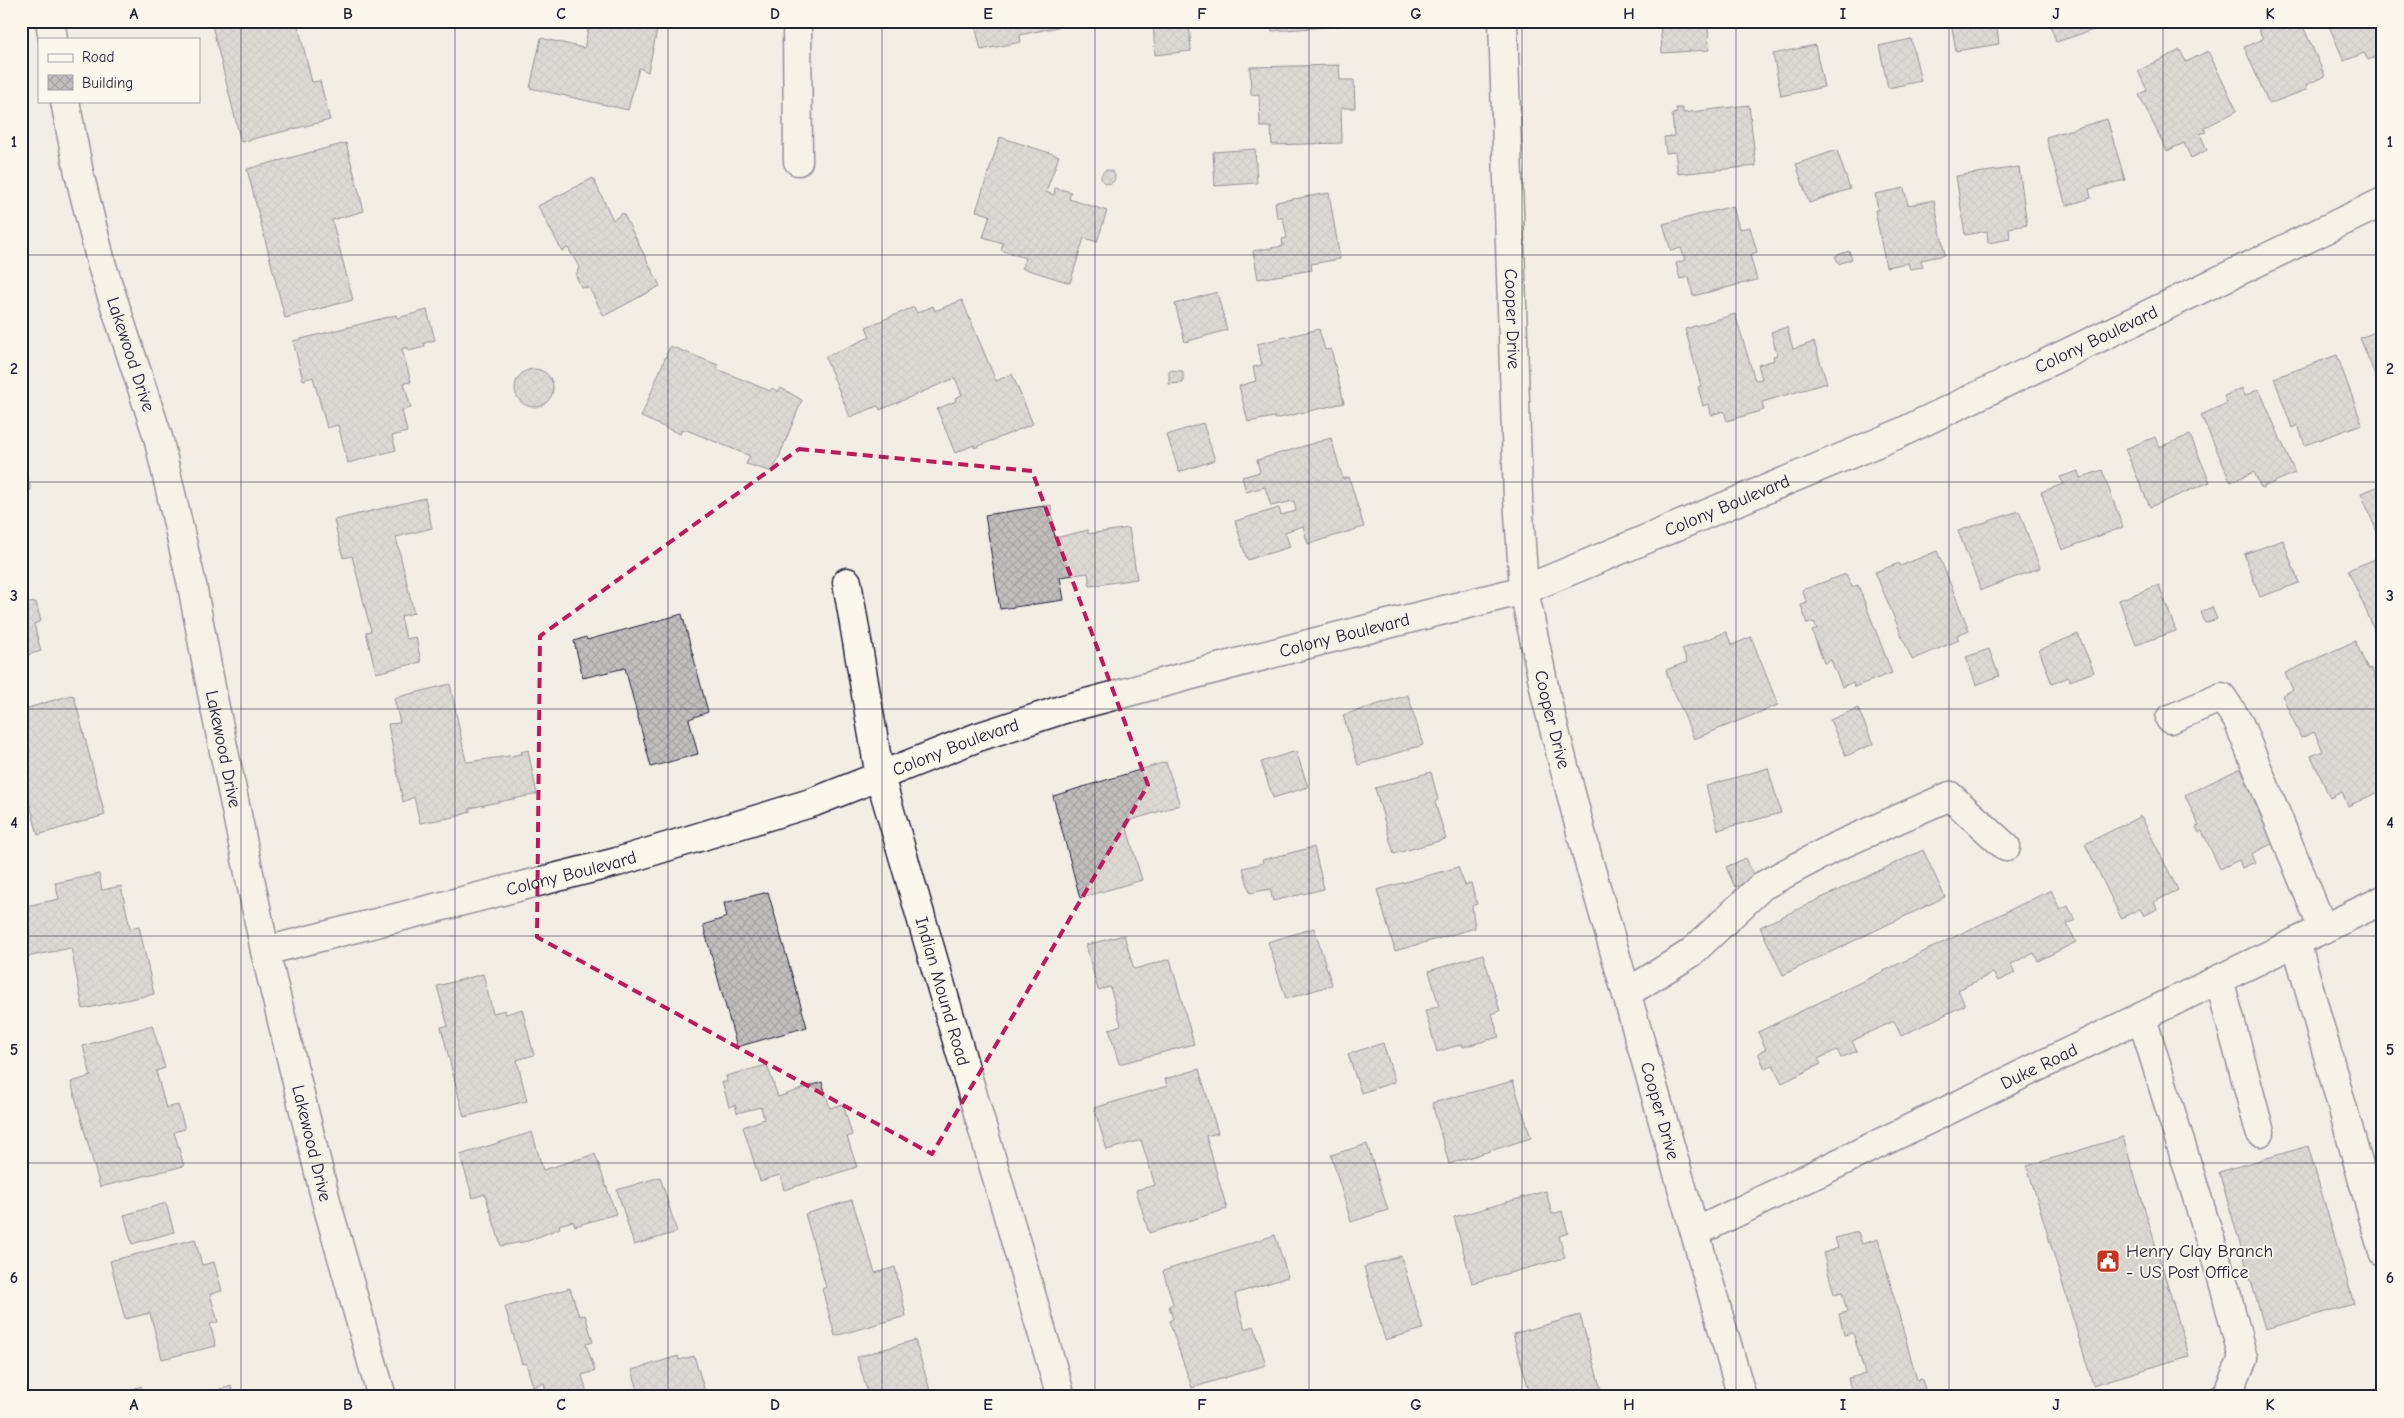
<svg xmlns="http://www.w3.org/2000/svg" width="2404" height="1418" viewBox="0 0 2404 1418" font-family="'Comic Neue',sans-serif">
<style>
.building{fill:url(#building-cross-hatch);stroke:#22223b}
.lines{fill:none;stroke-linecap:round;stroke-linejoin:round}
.minor-casing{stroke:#22223b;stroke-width:31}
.minor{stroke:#fbf7ec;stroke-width:28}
.marked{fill:none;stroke:#c2185b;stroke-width:4;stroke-dasharray:10 6;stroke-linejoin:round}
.grid{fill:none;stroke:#22223b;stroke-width:1;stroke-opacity:0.55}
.labels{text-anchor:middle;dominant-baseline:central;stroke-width:4;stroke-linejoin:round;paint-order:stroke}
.street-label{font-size:18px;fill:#22223b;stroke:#fbf7ec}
.poi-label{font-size:18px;fill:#22223b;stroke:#fbf7ec;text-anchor:start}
.neatline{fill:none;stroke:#22223b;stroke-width:2}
.grid-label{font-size:16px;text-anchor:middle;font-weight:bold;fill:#22223b}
</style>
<defs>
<pattern id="building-cross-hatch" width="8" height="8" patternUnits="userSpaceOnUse" patternTransform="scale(1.25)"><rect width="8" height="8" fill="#c2bebe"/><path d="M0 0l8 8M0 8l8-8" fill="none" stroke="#a6a3a4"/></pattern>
</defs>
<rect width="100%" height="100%" fill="#f2eee5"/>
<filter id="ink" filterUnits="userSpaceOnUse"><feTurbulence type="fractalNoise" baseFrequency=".02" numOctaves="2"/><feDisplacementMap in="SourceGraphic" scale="10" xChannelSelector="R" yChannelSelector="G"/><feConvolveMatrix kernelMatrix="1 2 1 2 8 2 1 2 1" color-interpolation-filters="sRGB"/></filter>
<g filter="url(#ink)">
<!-- building -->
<path class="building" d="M211 21H323L298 25 312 82 320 81 330 120 241 142Z
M590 21H659L648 72 639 68 628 110 530 88 541 38 584 48Z
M974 21H1086L1020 35 1021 42 981 50Z
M1153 21H1189L1191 51 1155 55Z
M1271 21H1340V26L1272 31Z
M1660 21H1721V25L1708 26 1709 50 1662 53Z
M1951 21H1996L1999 44 1956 51Z
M2049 21H2105L2106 26 2056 42Z
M2273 21H2280L2283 30 2301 22 2325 76 2306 85 2308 89 2269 104 2244 47 2263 39 2258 28Z
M2327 21H2383V54L2368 60 2364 53 2344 61Z
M1911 39 1921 81 1888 88 1879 46Z
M1815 45 1824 87 1781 96 1773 54Z
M2180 50 2186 62 2208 51 2237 111 2204 128 2206 132 2200 134 2207 150 2191 158 2184 143 2167 151 2139 95 2147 90 2138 71Z
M1339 65 1340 80H1354L1355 108H1341L1342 143 1272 145 1271 127H1260L1259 94 1251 95 1250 67Z
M1749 105 1756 166 1678 174 1675 152 1666 153 1664 137 1674 136 1672 114 1677 113 1676 108H1683V113Z
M2107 119 2125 180 2089 189 2091 198 2066 206 2046 137Z
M1000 137 1059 156 1046 192 1054 195 1055 188 1071 192 1069 199 1107 211 1097 242 1084 238 1070 283 1022 268 1025 258 1001 250 1003 243 983 237 990 215 976 211Z
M346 143 364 211 332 220 353 300 285 318 247 169Z
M1255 149 1257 183 1215 186 1213 152Z
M1837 150 1850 189 1809 203 1796 164Z
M2019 167 2027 225 2009 228 2010 239 1988 243 1987 231 1965 235 1956 176Z
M1101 177a7 7 0 1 1 14 0a7 7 0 1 1-14 0Z
M593 178 613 220 623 213 660 286 604 316 589 288 581 287 576 276 579 267 568 248 562 251 538 206Z
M1904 188 1908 205 1934 200 1945 255 1921 260 1923 267 1910 269 1908 263 1886 267 1875 210H1878L1875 194Z
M1329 193 1340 259 1311 264 1312 270 1258 279 1253 251 1283 246 1282 239 1287 238 1283 218H1277L1275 202Z
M1733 206 1739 229 1750 227 1757 252 1750 255 1757 280 1693 296 1689 277 1680 279 1676 263 1685 260 1681 248 1671 251 1663 224Z
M1849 251 1852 259 1839 264 1835 256Z
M1217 292 1227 330 1185 342 1175 304Z
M962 300 996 381 1012 374 1033 424 974 448V445L955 453 937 409 956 401 955 398 962 395 955 378 880 410 878 406 850 417 825 357 870 337 866 327 914 307 917 313 933 306 935 311Z
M427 310 435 340 424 343 425 347 409 351 408 347 402 349 411 382 404 383 411 408 402 410 407 432 392 436 396 450 348 463 338 425 327 428 313 377 303 380 293 341 396 315 397 318Z
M1735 314 1755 380 1762 379 1758 365 1774 360 1773 356 1777 355 1771 332 1787 327 1793 349 1814 342 1827 383 1762 402 1764 410 1727 421 1724 411 1711 415 1709 404 1703 406 1698 387 1701 386 1685 329Z
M1319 329 1325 350 1331 349 1344 403 1275 419 1274 417 1248 422 1239 386 1256 381 1253 367 1262 365 1257 344Z
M2383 329V389L2381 390 2360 338Z
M670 346 718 365 717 369 770 391 772 388 778 392 781 388 802 400 773 472 746 464 750 456 689 431 682 429 680 434 641 417Z
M2337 355 2362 424 2305 445 2298 425 2292 428 2274 378Z
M515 388a19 19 0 1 1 38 0a19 19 0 1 1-38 0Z
M1169 370 1183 371V383L1169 384Z
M2242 388 2245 396 2259 389 2295 473 2261 488 2254 472 2231 482 2201 415 2227 403 2224 396Z
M1203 423 1215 460 1179 472 1167 435Z
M2190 435 2210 482 2150 507 2125 449 2155 437 2159 447Z
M1331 438 1343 479 1349 477 1364 527 1308 544 1303 526 1285 532 1290 547 1247 560 1235 521 1279 508 1281 515 1296 511 1294 501 1271 506 1265 487 1246 492 1242 477 1260 472 1257 460Z
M21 456 31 490 21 492Z
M2102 470 2123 527 2062 550 2041 492 2063 484 2060 477 2078 471 2080 478Z
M2383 485V535L2379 537 2361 493Z
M425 498 432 528 396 537 414 613 401 616 406 639 416 637 421 662 376 673 366 632 371 631 352 556 343 558 334 520Z
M1051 505 1055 538 1088 530V534L1129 528 1137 579 1090 586 1088 573 1060 577 1064 600 1000 609 985 515Z
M2019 511 2040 568 1981 590 1958 531Z
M2283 540 2299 583 2260 597 2244 554Z
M1937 551 1969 630 1957 635 1959 640 1912 660 1875 572 1899 563 1900 566Z
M2383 556V636L2378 638 2348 570Z
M1846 574 1852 587 1858 585 1892 673 1854 687 1853 682 1842 687 1831 660 1824 663 1812 631 1817 629 1814 622 1807 624 1801 605 1807 603 1802 590Z
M21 577 28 603 36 602 41 621 34 624 41 651 21 657Z
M2159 585 2176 631 2136 645 2119 600Z
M2212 607 2217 619 2205 623 2201 612Z
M682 614 708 712 689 719 698 754 651 767 625 668 583 678 574 641 586 637 587 640Z
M1726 632 1732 645 1751 637 1778 705 1694 739 1673 689 1672 690 1666 670 1687 662 1682 649Z
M2078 634 2094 672 2070 681 2069 677 2052 684 2039 650Z
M2355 641 2368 669 2371 668 2383 698V790L2348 806 2342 792 2330 798 2311 756 2323 751 2314 732 2301 738 2282 695 2293 690 2285 673Z
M1989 649 1999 676 1976 685 1966 657Z
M450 684 466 761 468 762 522 754 521 752 528 750 537 794 470 808V812L455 817 420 823 414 797 403 802 388 724 400 723 394 698Z
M71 695 74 696 105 815 38 835 24 782 21 783V710Z
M1408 695 1423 745 1358 765 1343 715Z
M1858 708 1873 744 1846 756 1830 720Z
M1296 751 1308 787 1273 798 1261 762Z
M1166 762 1180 805 1125 822 1142 880 1080 898 1053 796Z
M1768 768 1781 813 1718 830 1706 786Z
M2241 768 2276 842 2251 854 2255 862 2242 868 2239 860 2220 869 2202 831 2199 833 2196 827 2199 826 2185 795Z
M1431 772 1438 800 1435 802 1446 839 1394 854 1375 788Z
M2141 816 2178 890 2154 902 2157 909 2144 916 2140 909 2121 918 2085 844Z
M1314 847 1324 889 1273 901 1270 889 1250 893 1243 868 1263 863 1262 860Z
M1923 850 1945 897 1783 975 1760 927Z
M1746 858 1755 878 1735 887 1726 867Z
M1458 867 1465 885 1471 883 1477 904 1472 906 1475 928 1395 951 1377 890Z
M99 874 102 890 121 886 130 928 139 926 154 994 83 1009 71 948 21 958V907L59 899 55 883Z
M2051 890 2060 910 2068 906 2075 920 2067 924 2076 942 2038 961 2034 953 2011 964 2015 973 1998 981 1993 973 1958 990 1965 1005 1901 1036 1894 1021 1852 1041 1857 1051 1841 1058 1837 1050 1818 1059 1821 1064 1782 1083 1773 1065 1765 1069 1758 1053 1766 1049 1758 1032Z
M768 892 807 1027 737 1047 703 925 727 917 724 903Z
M1314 928 1332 985 1286 999 1268 942Z
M1124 935 1134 969 1170 959 1194 1044 1119 1064 1109 1029 1121 1025 1110 987 1098 990 1086 945Z
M1483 954 1500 1011 1492 1014 1499 1037 1463 1047 1462 1044 1437 1052 1425 1011 1439 1006 1429 971Z
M483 974 493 1013 505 1010 506 1014 522 1009 534 1055 517 1060 527 1101 464 1117 441 1027 448 1026 437 986Z
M152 1025 165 1068 156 1071 166 1108 178 1105 185 1129 174 1132 184 1166 100 1187 71 1082 91 1076 83 1046Z
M1383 1043 1395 1082 1361 1093 1348 1054Z
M767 1065 778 1097 822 1082 830 1108 843 1104 852 1135 847 1137 857 1167 784 1190 780 1175 760 1181 743 1127 764 1119 761 1107 737 1113 735 1105 729 1107 722 1082H727L726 1076Z
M1199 1069 1218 1133 1206 1136 1227 1209 1149 1233 1136 1190 1155 1185 1141 1140 1107 1150 1094 1108 1167 1086 1165 1079Z
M1513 1081 1531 1138 1449 1164 1432 1103Z
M532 1132 543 1170 595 1154 616 1214 575 1226 573 1221 559 1225 560 1228 528 1241 501 1246 485 1194 473 1198 460 1155Z
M2123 1137 2189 1356 2093 1385 2027 1166Z
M1367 1144 1388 1210 1351 1222 1331 1155Z
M2308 1146 2354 1304 2265 1329 2219 1172Z
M660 1177 677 1232 634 1245 617 1190Z
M1546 1191 1552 1214 1562 1211 1568 1233 1559 1236 1565 1258 1472 1283 1454 1217Z
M852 1200 875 1273 895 1267 906 1316 835 1336 822 1289 826 1287 805 1214Z
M166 1203 174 1232 132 1244 124 1215Z
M1858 1232 1862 1244 1878 1239 1917 1380 1922 1379 1927 1397H1853L1848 1378 1865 1374 1853 1333 1844 1335 1839 1314 1847 1312 1842 1292 1834 1294 1823 1253 1838 1248 1835 1238Z
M1275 1235 1288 1277 1235 1294 1245 1329 1254 1326 1266 1365 1192 1388 1169 1321 1173 1319 1169 1306 1173 1304 1163 1271Z
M195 1239 202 1265 214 1262 222 1291 210 1294 218 1322 210 1324 216 1346 162 1359 150 1313 125 1319 110 1261Z
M1401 1256 1423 1329 1385 1340 1364 1267Z
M570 1288 579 1316 585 1315 593 1342 586 1344 595 1371 582 1375 588 1397H547L544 1383 533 1387 526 1363 522 1364 505 1307Z
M1580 1315 1603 1397H1531L1513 1334Z
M915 1340 932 1397H869L857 1357Z
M678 1356 679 1360 694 1356 705 1391 686 1397H640L632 1370Z
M141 1386 145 1397H130L128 1391Z
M231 1386 234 1397H192Z
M1268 1392 1270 1397H1251Z"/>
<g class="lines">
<!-- minor casing -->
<g class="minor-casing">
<g id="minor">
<path d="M50 21 53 39"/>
<path d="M797 21 798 161"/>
<path id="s1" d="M1503 21 1518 498 1524 590 1547 701 1588 859 1742 1397"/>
<path id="s2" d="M65 101 79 173 102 266 158 437 192 585 213 698 265 951 326 1201 382 1397"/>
<path id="s3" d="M847 582 880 777 1061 1397"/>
<path d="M2170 719 2222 697 2238 721 2323 929"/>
<path d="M2296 942 2383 1252"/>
<path id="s4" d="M265 951 617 862 814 802 978 737 1064 709 1316 642 1524 590 1896 435 2383 202"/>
<path d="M2219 979 2260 1132"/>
<path d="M1627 993 1691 953 1762 886 1835 847 1950 796 2006 847"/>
<path d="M2142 1018 2225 1288 2243 1359 2226 1396 2223 1397"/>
<path id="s5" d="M1696 1232 2383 900"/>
</g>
</g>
<!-- minor -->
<use href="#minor" class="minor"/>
</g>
</g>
<!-- marked area -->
<path d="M0 0H2404V1418H0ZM799 449 1032 471 1148 785 932 1154 537 937 540 636Z" fill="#f2eee5" fill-opacity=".55" fill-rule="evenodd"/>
<path class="marked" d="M799 449 1032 471 1148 785 932 1154 537 937 540 636Z"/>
<!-- grid -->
<path class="grid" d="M241 21V1397M455 21V1397M668 21V1397M882 21V1397M1095 21V1397M1309 21V1397M1522 21V1397M1736 21V1397M1949 21V1397M2163 21V1397M21 255H2383M21 482H2383M21 709H2383M21 936H2383M21 1163H2383"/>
<!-- icons -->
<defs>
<g id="civic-square" transform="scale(1.25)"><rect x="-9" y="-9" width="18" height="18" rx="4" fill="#c8321e" stroke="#fbf7ec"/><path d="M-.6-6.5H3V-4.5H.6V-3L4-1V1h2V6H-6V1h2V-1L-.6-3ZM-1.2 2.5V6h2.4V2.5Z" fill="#fff"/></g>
</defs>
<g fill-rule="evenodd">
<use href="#civic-square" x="2108" y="1261"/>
</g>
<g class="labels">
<!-- street labels -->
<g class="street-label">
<text stroke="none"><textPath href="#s1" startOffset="298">Cooper Drive</textPath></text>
<text stroke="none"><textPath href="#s4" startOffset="1936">Colony Boulevard</textPath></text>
<text stroke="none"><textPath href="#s2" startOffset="262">Lakewood Drive</textPath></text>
<text stroke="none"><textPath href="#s4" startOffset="1531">Colony Boulevard</textPath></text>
<text stroke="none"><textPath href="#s4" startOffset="1126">Colony Boulevard</textPath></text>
<text stroke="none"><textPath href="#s1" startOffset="702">Cooper Drive</textPath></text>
<text stroke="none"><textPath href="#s4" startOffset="721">Colony Boulevard</textPath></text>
<text stroke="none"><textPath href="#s2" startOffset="668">Lakewood Drive</textPath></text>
<text stroke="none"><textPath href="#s4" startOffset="316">Colony Boulevard</textPath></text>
<text stroke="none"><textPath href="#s3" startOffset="421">Indian Mound Road</textPath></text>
<text stroke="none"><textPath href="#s5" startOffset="381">Duke Road</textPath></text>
<text stroke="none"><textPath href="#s1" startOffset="1108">Cooper Drive</textPath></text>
<text stroke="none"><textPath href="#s2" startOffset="1072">Lakewood Drive</textPath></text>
</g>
<!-- poi labels -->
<g class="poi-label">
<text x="2126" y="1251">Henry Clay Branch<tspan x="2126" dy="21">- US Post Office</tspan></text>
</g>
</g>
<!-- margin -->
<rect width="2404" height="1418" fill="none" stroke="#fbf7ec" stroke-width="55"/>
<!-- legend -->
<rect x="38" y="38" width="162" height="65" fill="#fbf7ec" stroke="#a4a2a5"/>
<rect x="48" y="54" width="25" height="8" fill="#fbf7ec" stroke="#a4a2a5"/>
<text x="82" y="62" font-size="15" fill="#22223b">Road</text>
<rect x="48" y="75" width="25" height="15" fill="url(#building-cross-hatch)" stroke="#a4a2a5"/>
<text x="82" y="88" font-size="15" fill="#22223b">Building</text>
<rect x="28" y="28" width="2348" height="1362" class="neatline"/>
<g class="grid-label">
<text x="134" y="19">A</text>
<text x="348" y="19">B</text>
<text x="561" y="19">C</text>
<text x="775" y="19">D</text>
<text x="988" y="19">E</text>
<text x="1202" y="19">F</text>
<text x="1416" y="19">G</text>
<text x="1629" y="19">H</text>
<text x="1843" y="19">I</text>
<text x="2056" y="19">J</text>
<text x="2270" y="19">K</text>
<text x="14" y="147">1</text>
<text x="2390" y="147">1</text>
<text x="14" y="374">2</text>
<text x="2390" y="374">2</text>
<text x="14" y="601">3</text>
<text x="2390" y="601">3</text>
<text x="14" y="828">4</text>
<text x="2390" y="828">4</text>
<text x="14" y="1055">5</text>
<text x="2390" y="1055">5</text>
<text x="14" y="1283">6</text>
<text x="2390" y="1283">6</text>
<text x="134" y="1410">A</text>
<text x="348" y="1410">B</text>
<text x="561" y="1410">C</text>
<text x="775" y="1410">D</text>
<text x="988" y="1410">E</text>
<text x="1202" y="1410">F</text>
<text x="1416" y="1410">G</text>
<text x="1629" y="1410">H</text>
<text x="1843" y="1410">I</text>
<text x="2056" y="1410">J</text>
<text x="2270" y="1410">K</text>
</g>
</svg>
